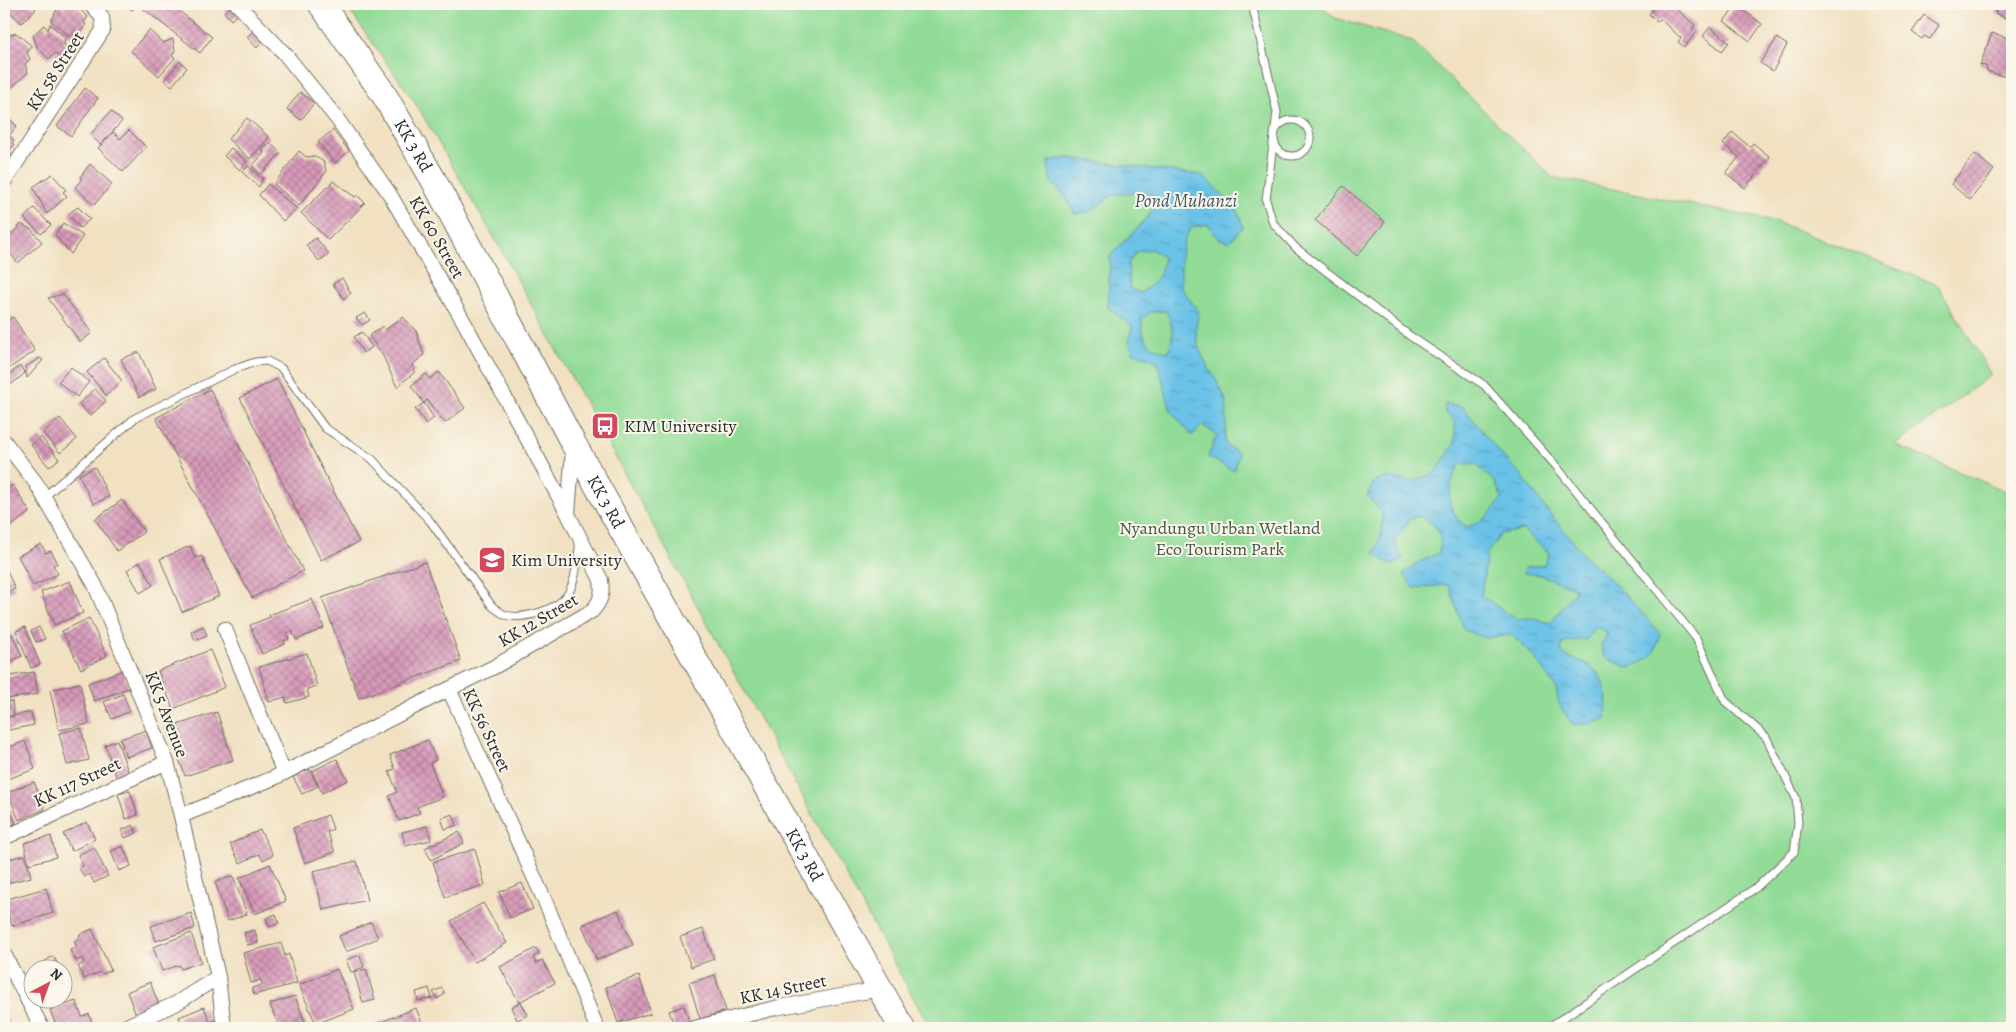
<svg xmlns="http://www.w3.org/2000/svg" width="2016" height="1032" viewBox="0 0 2016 1032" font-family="Alegreya,serif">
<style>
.park{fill:#91db97;stroke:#5e8361}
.water{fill:url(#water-ripples);stroke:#4b768a;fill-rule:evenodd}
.building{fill:url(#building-cross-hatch)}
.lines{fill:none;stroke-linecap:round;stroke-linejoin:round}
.lane-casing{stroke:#706b60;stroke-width:9}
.street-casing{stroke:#706b60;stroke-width:16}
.highway-casing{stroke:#706b60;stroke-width:27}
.lane{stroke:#fff;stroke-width:7}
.street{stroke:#fff;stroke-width:14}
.highway{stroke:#fff;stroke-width:25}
.labels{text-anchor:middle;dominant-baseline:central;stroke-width:4;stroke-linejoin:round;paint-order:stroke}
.street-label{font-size:18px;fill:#2b2b2b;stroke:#fbf7ec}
.poi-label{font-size:18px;fill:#2b2b2b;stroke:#fbf7ec;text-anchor:start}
.park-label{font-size:18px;fill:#445746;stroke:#fbf7ec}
.water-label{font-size:19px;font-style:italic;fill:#3e5864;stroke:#fbf7ec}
</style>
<defs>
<pattern id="water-ripples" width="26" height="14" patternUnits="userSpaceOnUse" patternTransform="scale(1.25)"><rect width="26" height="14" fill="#6bc2e8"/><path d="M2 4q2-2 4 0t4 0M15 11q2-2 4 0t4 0" fill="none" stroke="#589ebc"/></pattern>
<pattern id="building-cross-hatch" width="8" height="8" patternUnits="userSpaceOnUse" patternTransform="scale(1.25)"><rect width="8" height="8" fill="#d89aba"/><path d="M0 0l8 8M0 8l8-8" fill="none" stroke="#af7e97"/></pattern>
</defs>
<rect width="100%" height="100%" fill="#fbf7ec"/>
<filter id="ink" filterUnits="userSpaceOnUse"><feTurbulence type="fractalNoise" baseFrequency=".02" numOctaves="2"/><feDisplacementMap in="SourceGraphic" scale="10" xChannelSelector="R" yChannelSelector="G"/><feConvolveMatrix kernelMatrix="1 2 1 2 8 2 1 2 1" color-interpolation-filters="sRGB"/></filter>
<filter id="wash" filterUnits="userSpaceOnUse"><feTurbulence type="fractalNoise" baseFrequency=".0096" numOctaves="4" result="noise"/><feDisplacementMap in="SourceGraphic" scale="20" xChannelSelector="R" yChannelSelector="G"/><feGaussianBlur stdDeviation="1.12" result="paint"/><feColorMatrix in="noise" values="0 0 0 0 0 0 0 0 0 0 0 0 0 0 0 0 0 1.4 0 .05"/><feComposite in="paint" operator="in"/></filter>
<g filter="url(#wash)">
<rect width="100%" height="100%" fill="#f1e1c2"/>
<!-- park -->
<path class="park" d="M345 4H1319L1335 18 1412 41 1552 177 1774 221 1938 285 1991 375 1895 445 2012 494V1028H930L499 246 416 104Z"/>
<!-- water -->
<path class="water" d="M1069 158 1202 175 1237 209 1243 227 1229 242 1218 238 1208 224 1192 227 1185 237 1181 255V288L1199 312C1188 350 1212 366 1225 398 1229 410 1225 431 1225 444L1239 453 1234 471 1208 457 1217 435 1202 425 1192 436 1171 411 1157 361 1134 353 1129 342 1132 326 1108 308 1110 256 1144 221 1159 201 1144 192 1112 195 1091 211 1075 214 1064 195 1050 180 1048 161ZM1151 249 1163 257C1163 275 1156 283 1140 293L1130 289 1128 264 1136 252ZM1150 312 1166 311C1174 327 1174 336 1168 352 1147 346 1142 341 1142 319Z
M1445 404 1462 406 1498 451 1522 476 1546 509 1582 553 1612 581 1660 633C1654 657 1652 659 1629 668L1604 657 1601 646 1608 633 1595 626 1587 639 1563 642 1561 651C1568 660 1575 658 1585 663 1607 674 1608 698 1606 719L1589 724H1572L1559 704 1556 688 1535 658 1512 635 1486 638 1464 630 1449 585 1414 588 1403 574 1417 563 1439 553C1443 531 1439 527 1420 516L1410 519 1394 542 1403 559 1392 565 1374 554 1382 532V512L1367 496 1374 482 1388 477 1412 482 1435 473 1455 443V422L1445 413ZM1460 464H1476L1495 482 1502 499 1486 518 1467 527C1443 511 1447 486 1460 464ZM1523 530 1549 553 1544 565 1526 567 1523 573 1541 575 1576 589 1551 623 1531 618 1516 619 1481 596 1487 553 1501 534Z"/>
<g id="blocks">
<!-- building -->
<path class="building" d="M4 4H30L36 9 22 23 4 7Z
M67 4H73L88 17 84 22 86 25 77 35 74 32 70 37 51 21 59 5 63 8Z
M124 4H137L132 10Z
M144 4H170L212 37 200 53 141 7Z
M233 4 241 11 231 20 224 12Z
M1658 4H1671L1695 25 1692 29 1696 33 1684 47 1678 42 1681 38 1660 19 1657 22 1649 14Z
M2000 4H2012V21L1995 13Z
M1737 5 1762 24 1750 41 1724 21Z
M1924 15 1939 25 1930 39 1924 36 1922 39 1912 32Z
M4 19 10 25 4 33Z
M50 24 65 37 64 44 67 48 59 57 55 53 49 59 37 47 33 35 44 25 48 30Z
M1710 27 1729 42 1722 51 1703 36Z
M149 30 163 43 173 39 175 51 172 55 175 58 159 76 131 51Z
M254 30 263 39 257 48 247 37Z
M16 33 32 46 27 53 30 59 25 64 28 72 7 92 4 88V37Z
M1992 33 2012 39V70L2002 76 1987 71 1986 66 1980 65Z
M1777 38 1787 45 1773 71 1760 63Z
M180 61 187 68 172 86 164 80Z
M85 88 98 98 71 136 57 126Z
M300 92 314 103 301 120 287 109Z
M111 111 122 121 101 145 90 135Z
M4 114 17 126 9 136 14 140 12 143 14 145 9 151 12 154 8 158 4 154Z
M247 118 269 137 250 159 228 139Z
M129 130 146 147 123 172 98 148 113 132 120 139Z
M333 130 349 151 335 163 318 142Z
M1732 132 1750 147 1753 143 1770 157 1745 188 1726 173 1739 157 1723 144Z
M269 142 281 153 261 174 252 166 264 153 262 149Z
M231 148 247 162 240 170 224 156Z
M299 151 306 157 315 156 324 162 326 172 299 206 274 184Z
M1975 154 1994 170 1970 200 1951 184Z
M90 164 112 184 94 205 75 187 82 179 80 177Z
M248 166 263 179 259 187 242 172Z
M52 174 66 190 63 192 67 196 47 214 33 187Z
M333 181 355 197 357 195 365 203 328 240 301 213Z
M268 184 297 209 283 221 259 195Z
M1343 186 1385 222 1357 256 1315 220Z
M78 207 90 219 80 228 68 214Z
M34 208 51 225 41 234 24 218Z
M63 223 83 236 71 254 55 235Z
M21 224 31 229 42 242 18 263 4 246V230L12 234Z
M316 238 329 254 319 261 306 245Z
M342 278 351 293 344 299 333 284Z
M63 294 92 333 80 342 48 298Z
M365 313 370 320 362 325 356 318Z
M13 317 35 351 5 371 4 323Z
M403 317 416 331 424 355 412 365 415 372 397 387 383 356 369 336 383 326 385 330Z
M362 332 372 347 363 353 354 337Z
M139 352 156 389 139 397 121 359Z
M40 358 43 360 27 378 25 367Z
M104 358 122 381 106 395 87 372Z
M20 366 25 373 7 388 4 379Z
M71 367 89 382 77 397 58 382Z
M439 372 465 408 445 423 427 400 424 403 411 386 426 374 430 379Z
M277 379 359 542 321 560 240 398Z
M95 389 106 401 90 416 79 404Z
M210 389 303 571 252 598 156 418Z
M424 403 434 418 426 424 415 409Z
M60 418 77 439 60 453 43 433Z
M41 437 59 459 49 467 31 445Z
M95 467 109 497 93 504 79 475Z
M13 485 30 512 6 530 4 526V491Z
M122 500 144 532 117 551 95 519Z
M41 544 46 553 51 551 58 563 53 565 58 574 33 586 18 556Z
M190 546 195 558 202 556 219 596 182 612 160 559Z
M140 562 153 585 140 593 127 570Z
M425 562 461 661 359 698 322 598Z
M4 564 15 589 4 594Z
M70 581 83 613 54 625 41 592Z
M312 599 324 628 296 640 292 631 287 633 289 639 284 641 285 644 262 654 250 625 270 617 269 615Z
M89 618 107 656 81 669 62 631Z
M203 626 207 635 195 640 191 632Z
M25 627 40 664 31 668 16 631Z
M39 627 45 639 36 642 31 631Z
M12 634 22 656 5 664 4 638Z
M210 650 225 687 173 709 158 671Z
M307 653 317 686 307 689 309 697 287 703 285 697 269 702 259 667Z
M123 670 129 688 94 701 88 683Z
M34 672 38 694 6 699 4 677Z
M80 683 89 724 59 730 50 690Z
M123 694 130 711 112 719 104 702Z
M12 701 14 716 4 717V702Z
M31 712 34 725 4 731V718Z
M217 712 233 760 185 776 168 728Z
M81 728 89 760 67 765 59 733Z
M146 730 152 748 126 757 120 739Z
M117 740 129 774 117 779 105 745Z
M428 740 436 760 430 763 443 797 417 807 420 813 399 821 389 796 397 792 389 771 395 769 390 755Z
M25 741 35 769 7 779 4 770V749Z
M337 759 348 780 322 793 312 771Z
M309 769 318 786 302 794 293 777Z
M34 782 45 809 19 820 8 792Z
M130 791 138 815 126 819 118 794Z
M6 803 16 823 9 826 4 815V804Z
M453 814 457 825 445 829 441 818Z
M328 815 333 829 327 832 335 852 305 863 293 828Z
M87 822 95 839 72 851 63 834Z
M133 825 137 833 125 838 122 830Z
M427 826 431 840 405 846 402 832Z
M260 830 273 855 263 860 259 854 240 863 230 844Z
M459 832 464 843 431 860 425 848Z
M51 836 56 857 29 864 24 843Z
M123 846 131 866 119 871 111 851Z
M94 847 108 876 94 883 90 874 84 877 79 868 83 866 78 855Z
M475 849 485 885 445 897 433 862Z
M25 855 31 877 4 884V860Z
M357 861 367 900 323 910 313 871Z
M270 864 286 901 255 914 239 878Z
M233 876 247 914 228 921 215 882Z
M522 883 533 909 510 918 499 892Z
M46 888 53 913 12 926 4 900Z
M483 903 507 943 475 962 451 921Z
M618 910 633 945 597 960 582 925Z
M191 913 195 928 156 941 151 926Z
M276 914 279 923 269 927 266 918Z
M371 922 378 938 346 952 339 936Z
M92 929 111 970 102 974 100 972 84 979 78 966 84 963 82 958 76 961 70 950 77 947 74 941 80 937 79 935Z
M703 929 714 959 691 967 680 937Z
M255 930 258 943 247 945 244 933Z
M191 933 201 962 181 969 179 965 162 971 153 947Z
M281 943 285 956 289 954 297 983 254 995 252 988 262 985 261 980 251 983 243 953Z
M536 948 539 954 533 957 536 963 542 960 555 983 519 1002 500 967Z
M360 955 364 967 351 972 346 960Z
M53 956 61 970H32Z
M337 969 354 1009 316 1024 299 985Z
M366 969 375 1000 363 1003 354 972Z
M62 972 68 980 62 983Z
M715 975 726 1011 700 1019 689 983Z
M639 976 651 1013 618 1023 606 987Z
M150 982 159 1005 136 1015 127 992Z
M429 988 432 998 418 1001 416 992Z
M442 988 445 994 437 999 433 992Z
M295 996 307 1028H279L270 1004Z
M76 1001 82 1017 89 1014 94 1028H57L50 1010Z
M521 1002 528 1015 517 1020 511 1007Z
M684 1006 690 1024 675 1028 669 1011Z
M204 1007 210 1022 214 1020 217 1028H183L179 1017Z
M4 1008 10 1026 4 1028Z
M416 1008 424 1028H372L371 1026Z"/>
</g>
</g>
<g filter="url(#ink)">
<use href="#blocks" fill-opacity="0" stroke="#706b60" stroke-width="1"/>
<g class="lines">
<!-- lane casing -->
<g class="lane-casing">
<path id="lane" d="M1252 4 1277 112 1266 200 1273 223 1296 248 1410 336 1484 385 1556 466 1696 638 1725 701 1766 737 1796 798 1798 823 1794 852 1757 887 1548 1028
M1274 138a18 18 0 1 1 36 0a18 18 0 1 1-36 0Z
M44 497 135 418 235 369 255 362 267 361 281 368 325 428 372 459 430 521 492 606C496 609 501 613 505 615 524 620 559 610 569 592 577 577 577 558 580 542"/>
</g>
<!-- street casing -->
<g class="street-casing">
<path id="street" d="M237 4 285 54 338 120 389 193 464 322 568 514
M4 182 103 30 102 17 90 4
M4 441 36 483 95 585 167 762 181 816 218 977 224 1028
M225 629 284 773
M449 689 494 667 592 611C601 601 603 594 601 580L568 514 573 449
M181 816 276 777 449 689 548 908 597 1028
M4 838 167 762
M4 954 42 1028
M122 1028 175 1004 218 977
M694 1028 775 1008 880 989"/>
</g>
<!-- highway casing -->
<g class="highway-casing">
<g id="highway">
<path id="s1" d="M321 4 383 93 433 179 573 443 902 1028"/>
</g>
</g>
<!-- lane -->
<use href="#lane" class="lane"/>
<!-- street -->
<use href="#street" class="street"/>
<!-- highway -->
<use href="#highway" class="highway"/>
</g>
</g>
<!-- icons -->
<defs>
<g id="bus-square" transform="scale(1.4375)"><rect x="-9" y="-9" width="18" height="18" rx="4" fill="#d1495b" stroke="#fbf7ec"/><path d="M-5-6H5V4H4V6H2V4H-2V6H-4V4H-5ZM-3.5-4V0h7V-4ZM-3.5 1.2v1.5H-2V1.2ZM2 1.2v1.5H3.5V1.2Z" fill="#fff"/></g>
<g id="school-square" transform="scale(1.4375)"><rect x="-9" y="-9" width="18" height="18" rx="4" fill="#d1495b" stroke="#fbf7ec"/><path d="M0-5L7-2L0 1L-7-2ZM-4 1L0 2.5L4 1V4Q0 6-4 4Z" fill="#fff"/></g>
</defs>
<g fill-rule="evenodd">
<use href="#bus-square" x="605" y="426"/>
<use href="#school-square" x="492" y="560"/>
</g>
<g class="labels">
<!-- street labels -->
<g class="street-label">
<text transform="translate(55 71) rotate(-57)">KK 58 Street</text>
<text stroke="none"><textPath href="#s1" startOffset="169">KK 3 Rd</textPath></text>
<text transform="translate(437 237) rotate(60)">KK 60 Street</text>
<text stroke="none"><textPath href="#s1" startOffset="574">KK 3 Rd</textPath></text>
<text transform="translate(538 620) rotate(-30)">KK 12 Street</text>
<text transform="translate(167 714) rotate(69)">KK 5 Avenue</text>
<text transform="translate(487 730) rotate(65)">KK 56 Street</text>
<text transform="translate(77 782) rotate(-25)">KK 117 Street</text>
<text stroke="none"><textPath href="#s1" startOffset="979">KK 3 Rd</textPath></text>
<text transform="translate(783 989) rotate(-12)">KK 14 Street</text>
</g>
<!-- poi labels -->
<g class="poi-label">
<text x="624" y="426">KIM University</text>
<text x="511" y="560">Kim University</text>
</g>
<!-- park labels -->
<g class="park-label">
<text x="1220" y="528">Nyandungu Urban Wetland<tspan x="1220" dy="21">Eco Tourism Park</tspan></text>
</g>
<!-- water labels -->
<g class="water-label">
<text x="1186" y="201">Pond Muhanzi</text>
</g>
</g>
<!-- margin -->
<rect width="2016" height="1032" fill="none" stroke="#fbf7ec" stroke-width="20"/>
<!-- north arrow -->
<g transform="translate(48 984) rotate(41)"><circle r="24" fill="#fbf7ec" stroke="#a8a59f"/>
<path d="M0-4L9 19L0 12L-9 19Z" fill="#d1495b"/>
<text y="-8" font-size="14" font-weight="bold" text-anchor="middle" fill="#2b2b2b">N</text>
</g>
</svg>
